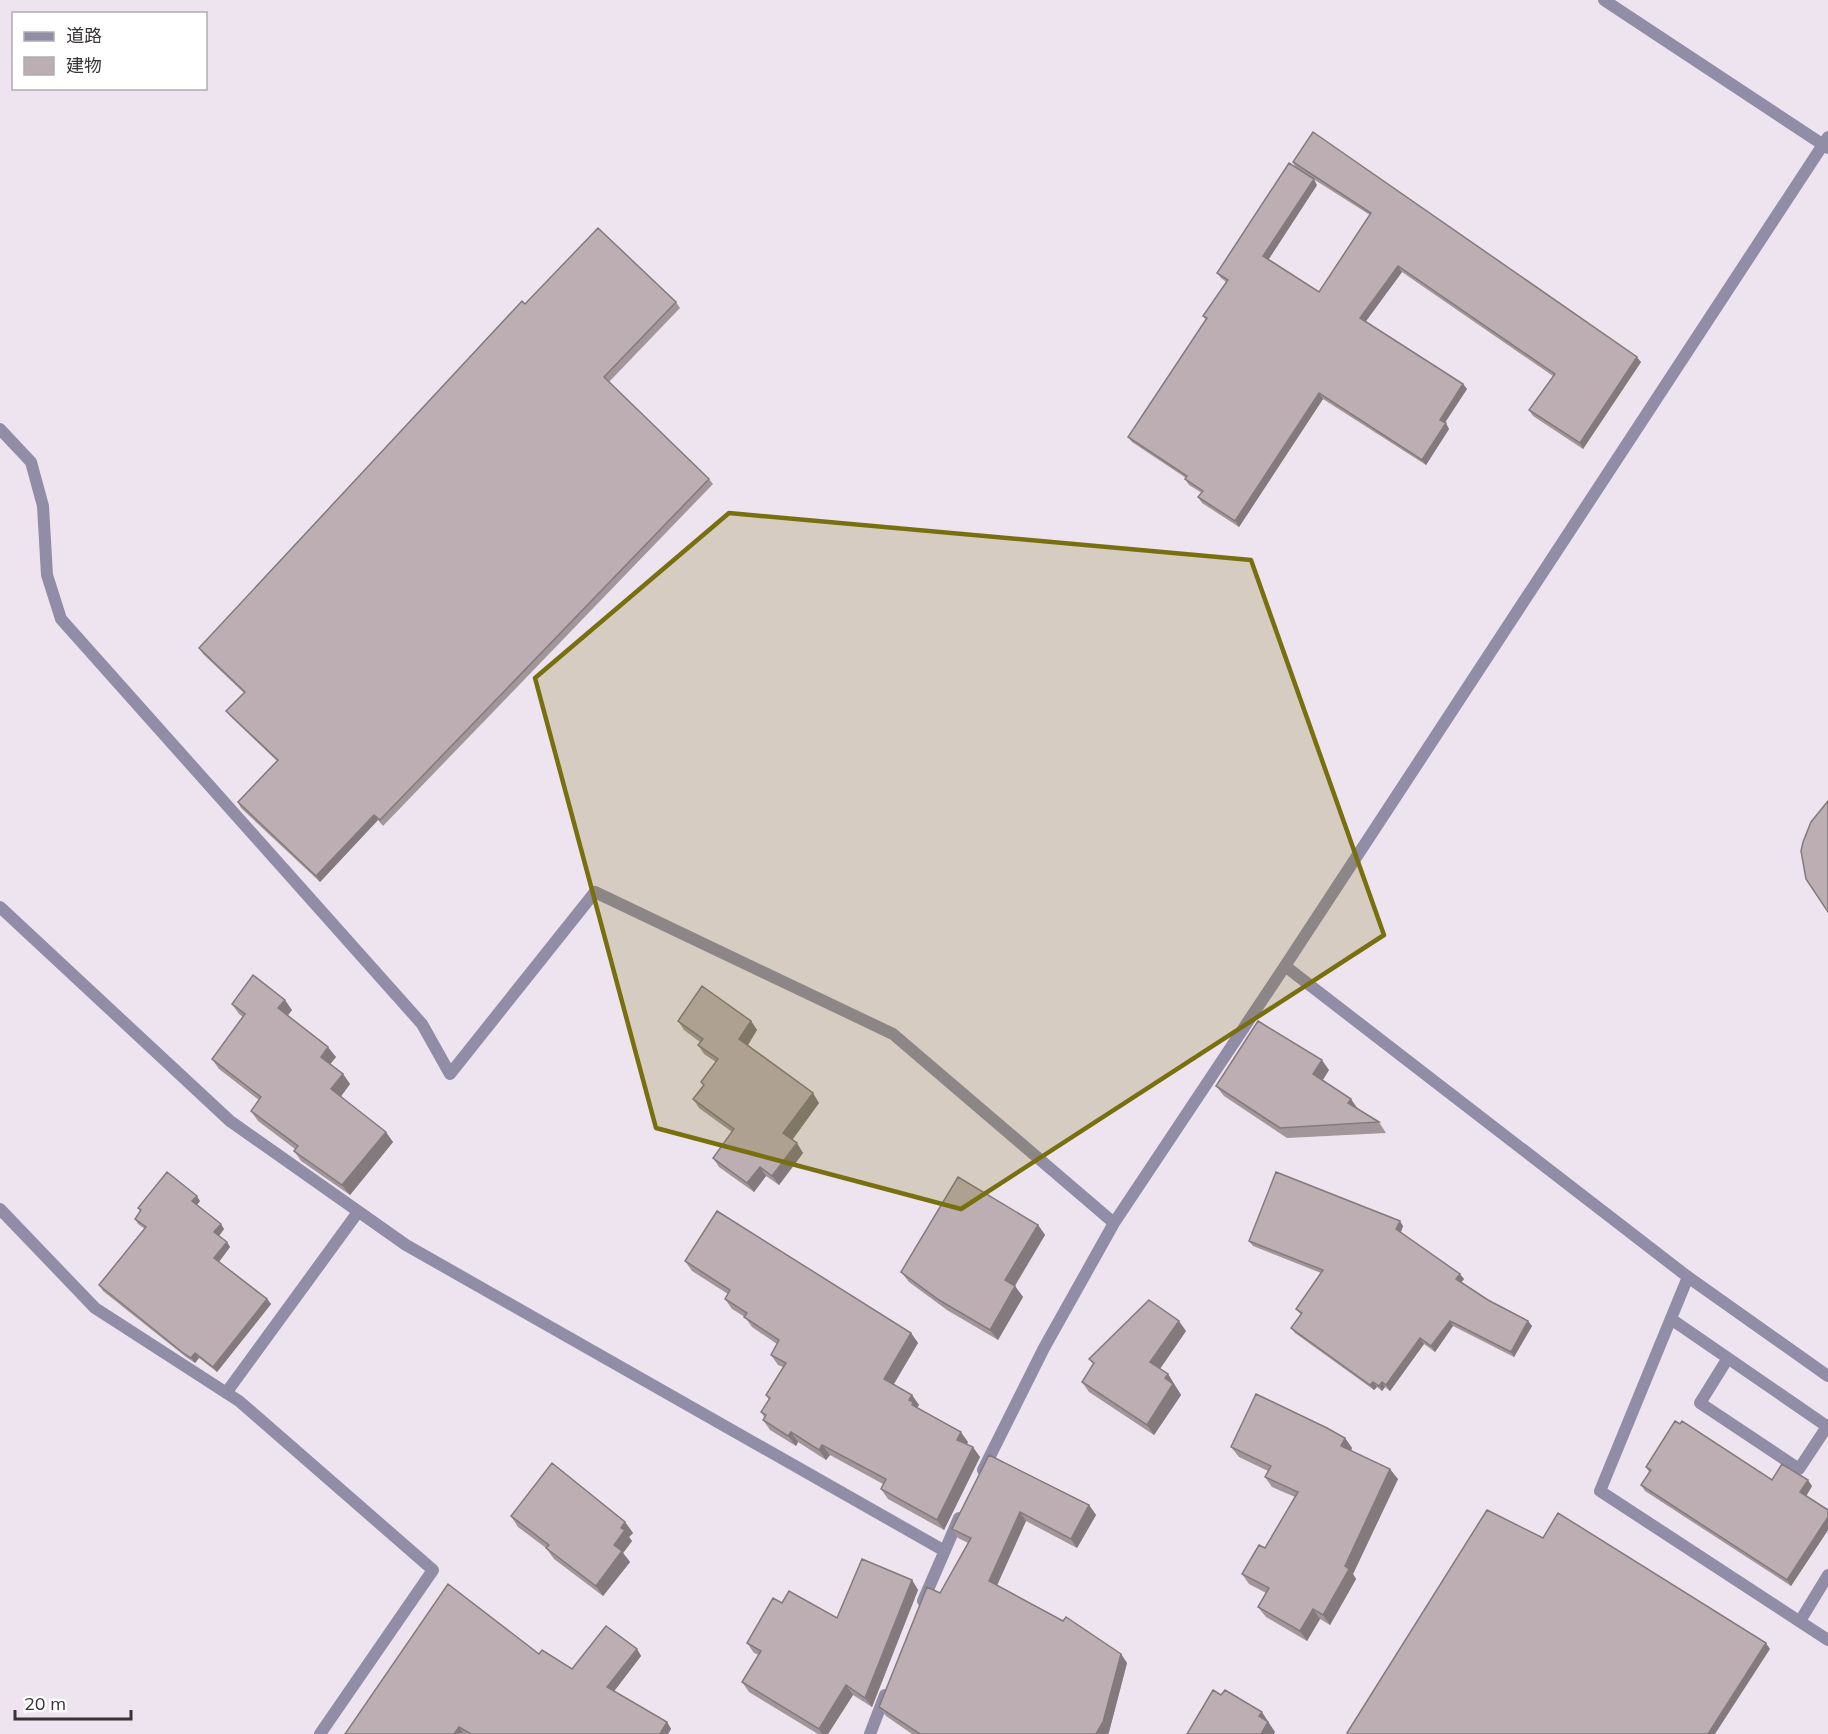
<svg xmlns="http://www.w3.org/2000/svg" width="1828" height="1734" viewBox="0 0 1828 1734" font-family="Mulish,'Noto Sans JP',sans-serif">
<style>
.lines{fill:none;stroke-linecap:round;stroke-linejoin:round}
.lane{stroke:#928da6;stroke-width:12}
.street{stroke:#928da6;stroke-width:12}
.wall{fill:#a2969a}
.shaded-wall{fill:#847a7d}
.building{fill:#bcaeb3;stroke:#847a7d;stroke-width:1.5}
.marked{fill:#786f0f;fill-opacity:0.2;stroke:#786f0f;stroke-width:4.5;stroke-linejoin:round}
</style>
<rect width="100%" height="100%" fill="#eee4ef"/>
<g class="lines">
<!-- lane -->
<path class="lane" d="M1688 1277 1828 1376
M1671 1319 1828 1427
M1728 1358 1700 1403 1799 1469 1828 1425
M1800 1621 1828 1575"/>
<!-- street -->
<path class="street" d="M1604 0 1828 148
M0 429 31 462 43 506 47 575 61 619 422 1024 450 1074 595 892 893 1034 1114 1223
M0 907 230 1121 406 1245 943 1550
M1285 966 1688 1277 1600 1491 1828 1640
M0 1209 95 1308 239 1401 433 1570 320 1734
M226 1393 358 1212
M983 1470 1044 1348 1114 1223 1285 966 1828 137
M923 1601 959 1518
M870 1734 885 1695"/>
</g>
<!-- wall -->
<path class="wall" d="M1293 162 1641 362 1583 449 1533 416 1529 410 1553 376 1402 272 1365 322 1463 384 1467 389 1445 423 1449 429 1426 465 1323 399 1239 527 1202 503 1198 497 1202 493 1189 485 1185 479 1186 478 1132 442 1128 437 1206 320 1203 316 1226 282 1221 278 1217 273 1317 185 1268 260 1319 292 1370 215 1296 168Z
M676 302 680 308 609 382 709 479 713 484 383 826 378 820 320 882 241 808 238 802 277 761 230 716 226 711 244 693 203 654 199 648 525 304Z
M232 1004 292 1010 287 1016 336 1057 330 1064 343 1074 350 1084 341 1096 393 1142 350 1195 301 1161 294 1151 295 1149 258 1121 251 1111 259 1100 219 1069 212 1059 243 1017 239 1014Z
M678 1021H751L757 1030 748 1045 819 1103 792 1140 803 1153 779 1185 766 1176 754 1192 719 1167 713 1158 732 1132 699 1108 693 1099 703 1085 701 1082 716 1062 704 1054 698 1045 700 1042 684 1030Z
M1329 1070 1323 1080 1358 1109 1379 1122 1386 1133 1287 1138 1224 1096 1216 1086Z
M200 1201 197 1205 224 1229 219 1236 227 1242 230 1247 219 1262 267 1299 271 1304 217 1372 199 1358 195 1363 186 1357 103 1291 99 1285 145 1229 138 1224 135 1219 140 1211 138 1208Z
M1038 1225 1045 1235 1015 1286 1023 1297 998 1340 947 1310 909 1282 901 1272Z
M1403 1226 1401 1232 1464 1279 1461 1282 1488 1300 1528 1321 1532 1326 1514 1357 1453 1326 1435 1352 1424 1344 1390 1391 1385 1387 1382 1391 1377 1387 1374 1390 1295 1333 1291 1328 1301 1315 1296 1309 1321 1273 1253 1246 1249 1241Z
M685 1261 911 1333 918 1343 893 1385 912 1395 919 1405 917 1408 968 1442 967 1444 980 1457 944 1530 888 1499 881 1489 883 1484 830 1455 826 1460 798 1442 796 1446 770 1430 763 1420 765 1418 761 1412 769 1400 766 1395 783 1367 778 1365 771 1355 777 1344 752 1327 745 1317 732 1309 725 1299 728 1294 692 1271Z
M1186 1331 1160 1369 1168 1374 1181 1395 1154 1435 1089 1392 1082 1382 1093 1364 1089 1359Z
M1345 1438 1352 1448 1351 1450 1398 1479 1353 1574 1356 1579 1330 1625 1320 1619 1307 1641 1266 1617 1258 1607 1266 1593 1249 1584 1242 1574 1265 1548 1295 1497 1272 1487 1265 1477 1268 1471 1239 1457 1231 1447Z
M989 1455 1089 1505 1096 1515 1077 1548 1026 1521 997 1585 1121 1654 1127 1663 1109 1732 1108 1734H912L886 1716 879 1707 940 1593 968 1543 958 1538 952 1529Z
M1646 1467 1772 1480 1812 1486 1806 1496 1828 1510V1530L1791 1586 1645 1491 1641 1485 1649 1472Z
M511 1516 625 1522 633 1533 629 1537 632 1541 623 1553 630 1562 603 1596 554 1559 546 1548 518 1527Z
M912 1580 918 1590 872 1707 853 1695 828 1734H818L749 1692 742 1682 759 1655 754 1653 747 1643 782 1603 837 1618Z
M637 1649 641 1656 614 1691 667 1722 671 1729 668 1734H345L539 1654 572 1669Z"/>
<!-- shaded-wall -->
<path class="shaded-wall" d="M1314 179 1317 185 1267 262 1263 256Z
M1398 266 1402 272 1364 324 1360 318Z
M1637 357 1641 362 1583 449 1580 443Z
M1463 384 1467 389 1443 425 1440 420Z
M1319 393 1323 399 1239 527 1235 521Z
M1446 423 1449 429 1426 465 1422 460Z
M374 815 378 820 320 882 316 876Z
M285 1000 292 1010 285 1019 278 1008Z
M751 1021 757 1030 746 1048 739 1039Z
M328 1047 336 1057 328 1067 321 1057Z
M1322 1060 1329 1070 1320 1084 1313 1074Z
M343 1074 350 1084 339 1099 331 1089Z
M813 1093 819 1103 790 1143 783 1133Z
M1351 1099 1358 1109 1348 1103Z
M386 1132 393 1142 350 1195 342 1185Z
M797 1143 803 1153 779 1185 772 1176Z
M760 1167 766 1176 754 1192 747 1183Z
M197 1196 200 1201 196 1206 192 1201Z
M1400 1221 1403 1226 1400 1234 1396 1229Z
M221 1224 224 1229 218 1237 214 1232Z
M1038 1225 1045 1235 1012 1290 1005 1280Z
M227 1242 230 1247 218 1263 214 1258Z
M1460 1274 1464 1279 1460 1284 1456 1279Z
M1015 1286 1023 1297 998 1340 990 1330Z
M267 1299 271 1304 217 1372 213 1367Z
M1179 1321 1186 1331 1157 1373 1150 1362Z
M1450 1321 1453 1326 1435 1352 1431 1346Z
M1528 1321 1532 1326 1514 1357 1511 1352Z
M911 1333 918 1343 891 1389 884 1379Z
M1420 1338 1424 1344 1390 1391 1386 1385Z
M195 1353 199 1358 195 1363 191 1358Z
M1168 1374 1181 1395 1154 1435 1147 1425 1165 1378Z
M1373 1382 1377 1387 1374 1390 1370 1385Z
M1382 1382 1385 1387 1382 1391 1379 1386Z
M912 1395 919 1405 917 1408 919 1415 909 1400Z
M791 1432 798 1442 796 1446 788 1436Z
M961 1432 968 1442 964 1450 957 1440Z
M1345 1438 1352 1448 1348 1456 1341 1446Z
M822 1445 830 1455 826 1460 819 1450Z
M973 1447 980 1457 944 1530 937 1520Z
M1390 1469 1398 1479 1353 1574 1356 1579 1330 1625 1323 1615 1345 1566Z
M1808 1480 1812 1486 1805 1498 1800 1492Z
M1089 1505 1096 1515 1077 1548 1071 1539Z
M1020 1512 1026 1521 995 1590 989 1581Z
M1828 1517V1530L1791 1586 1787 1580Z
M625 1522 633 1533 629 1537 632 1541 623 1553 630 1562 603 1596 596 1586 621 1528Z
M912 1580 918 1590 872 1707 865 1698Z
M1313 1609 1320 1619 1307 1641 1300 1631Z
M1766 1643 1770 1649 1715 1734H1708Z
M637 1649 641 1656 612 1694 607 1687Z
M1121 1654 1127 1663 1109 1732 1108 1734H1096Z
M846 1685 853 1695 828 1734H822L819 1729Z
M1262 1712 1275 1732 1274 1734H1261L1259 1716Z
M667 1722 671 1729 668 1734H660Z
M459 1727 463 1733 454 1734Z"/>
<!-- building -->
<path class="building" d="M1313 132 1637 357 1580 443 1529 410 1555 374 1398 266 1360 318 1463 384 1440 420 1446 423 1422 460 1319 393 1235 521 1198 497 1203 491 1185 479 1187 476 1128 437 1207 318 1203 316 1228 280 1217 273 1289 163 1314 179 1263 256 1319 292 1371 213 1293 162Z
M598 228 676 302 604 377 709 479 380 820 374 815 316 876 238 802 278 760 226 711 245 692 199 648 522 301 525 304Z
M1828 801V912L1806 879 1801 851 1803 842 1811 822Z
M253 975 285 1000 278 1008 328 1047 321 1057 343 1074 331 1089 386 1132 342 1185 294 1151 298 1146 251 1111 261 1097 212 1059 245 1014 232 1004Z
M702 986 751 1021 739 1039 813 1093 783 1133 797 1143 772 1176 760 1167 747 1183 713 1158 734 1129 693 1099 704 1085 701 1082 718 1059 698 1045 703 1039 678 1021Z
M1258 1021 1322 1060 1313 1074 1351 1099 1348 1103 1379 1122 1280 1128 1216 1086Z
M167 1172 197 1196 192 1201 221 1224 214 1232 227 1242 214 1258 267 1299 213 1367 195 1353 191 1358 182 1352 99 1285 146 1227 135 1219 141 1210 138 1208Z
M1276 1172 1400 1221 1396 1229 1460 1274 1456 1279 1488 1300 1528 1321 1511 1352 1450 1321 1431 1346 1420 1338 1386 1385 1382 1382 1379 1386 1373 1382 1370 1385 1291 1328 1302 1313 1296 1309 1323 1270 1249 1241Z
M958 1177 1038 1225 1005 1280 1015 1286 990 1330 939 1300 901 1272Z
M717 1211 911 1333 884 1379 912 1395 909 1400 913 1402 912 1405 961 1432 957 1440 973 1447 937 1520 881 1489 886 1479 822 1445 819 1450 791 1432 788 1436 763 1420 766 1415 761 1412 770 1398 766 1395 786 1363 771 1355 779 1340 744 1317 747 1313 725 1299 730 1290 685 1261Z
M1149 1300 1179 1321 1150 1362 1168 1374 1165 1378 1173 1384 1147 1425 1082 1382 1094 1363 1089 1359Z
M1256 1394 1327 1428 1345 1438 1341 1446 1390 1469 1345 1566 1349 1569 1323 1615 1313 1609 1300 1631 1258 1607 1269 1588 1242 1574 1259 1545 1265 1548 1298 1492 1265 1477 1271 1466 1231 1447Z
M1675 1421 1680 1424 1682 1421 1772 1480 1782 1464 1808 1480 1800 1492 1828 1510V1517L1787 1580 1641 1485 1651 1470 1646 1467Z
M989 1455 1089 1505 1071 1539 1020 1512 989 1581 1063 1621 1066 1617 1121 1654 1103 1722 1096 1734H920L879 1707 927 1587 940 1593 971 1538 952 1529Z
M552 1463 625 1522 621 1528 625 1530 614 1545 622 1551 596 1586 546 1548 549 1545 511 1516Z
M1487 1510 1543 1538 1558 1513 1766 1643 1708 1734H1348L1347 1733Z
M862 1559 912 1580 865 1698 846 1685 819 1729 742 1682 761 1651 747 1643 773 1598 782 1603 789 1591 837 1618Z
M448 1584 539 1654 542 1650 572 1669 606 1626 637 1649 607 1687 667 1722 660 1734H471L459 1727 454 1734H345Z
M1213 1690 1221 1695 1225 1690 1262 1712 1259 1716 1268 1722 1261 1734H1187Z"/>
<!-- marked area -->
<path class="marked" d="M729 513 1251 560 1384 935 961 1209 656 1128 535 678Z"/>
<!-- legend -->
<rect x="12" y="12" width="195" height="78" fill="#ffffff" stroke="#afadaf" stroke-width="1.5"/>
<rect x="24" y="32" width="30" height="9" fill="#928da6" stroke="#afadaf" stroke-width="1.5"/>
<text x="66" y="42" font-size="18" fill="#373337">道路</text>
<rect x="24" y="57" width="30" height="18" fill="#bcaeb3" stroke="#afadaf" stroke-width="1.5"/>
<text x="66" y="72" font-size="18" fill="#373337">建物</text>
<!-- scale -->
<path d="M15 1710v9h116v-9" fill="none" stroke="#373337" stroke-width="3"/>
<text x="24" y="1710" font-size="18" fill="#373337" stroke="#ffffff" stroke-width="4.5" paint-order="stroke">20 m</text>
</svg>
